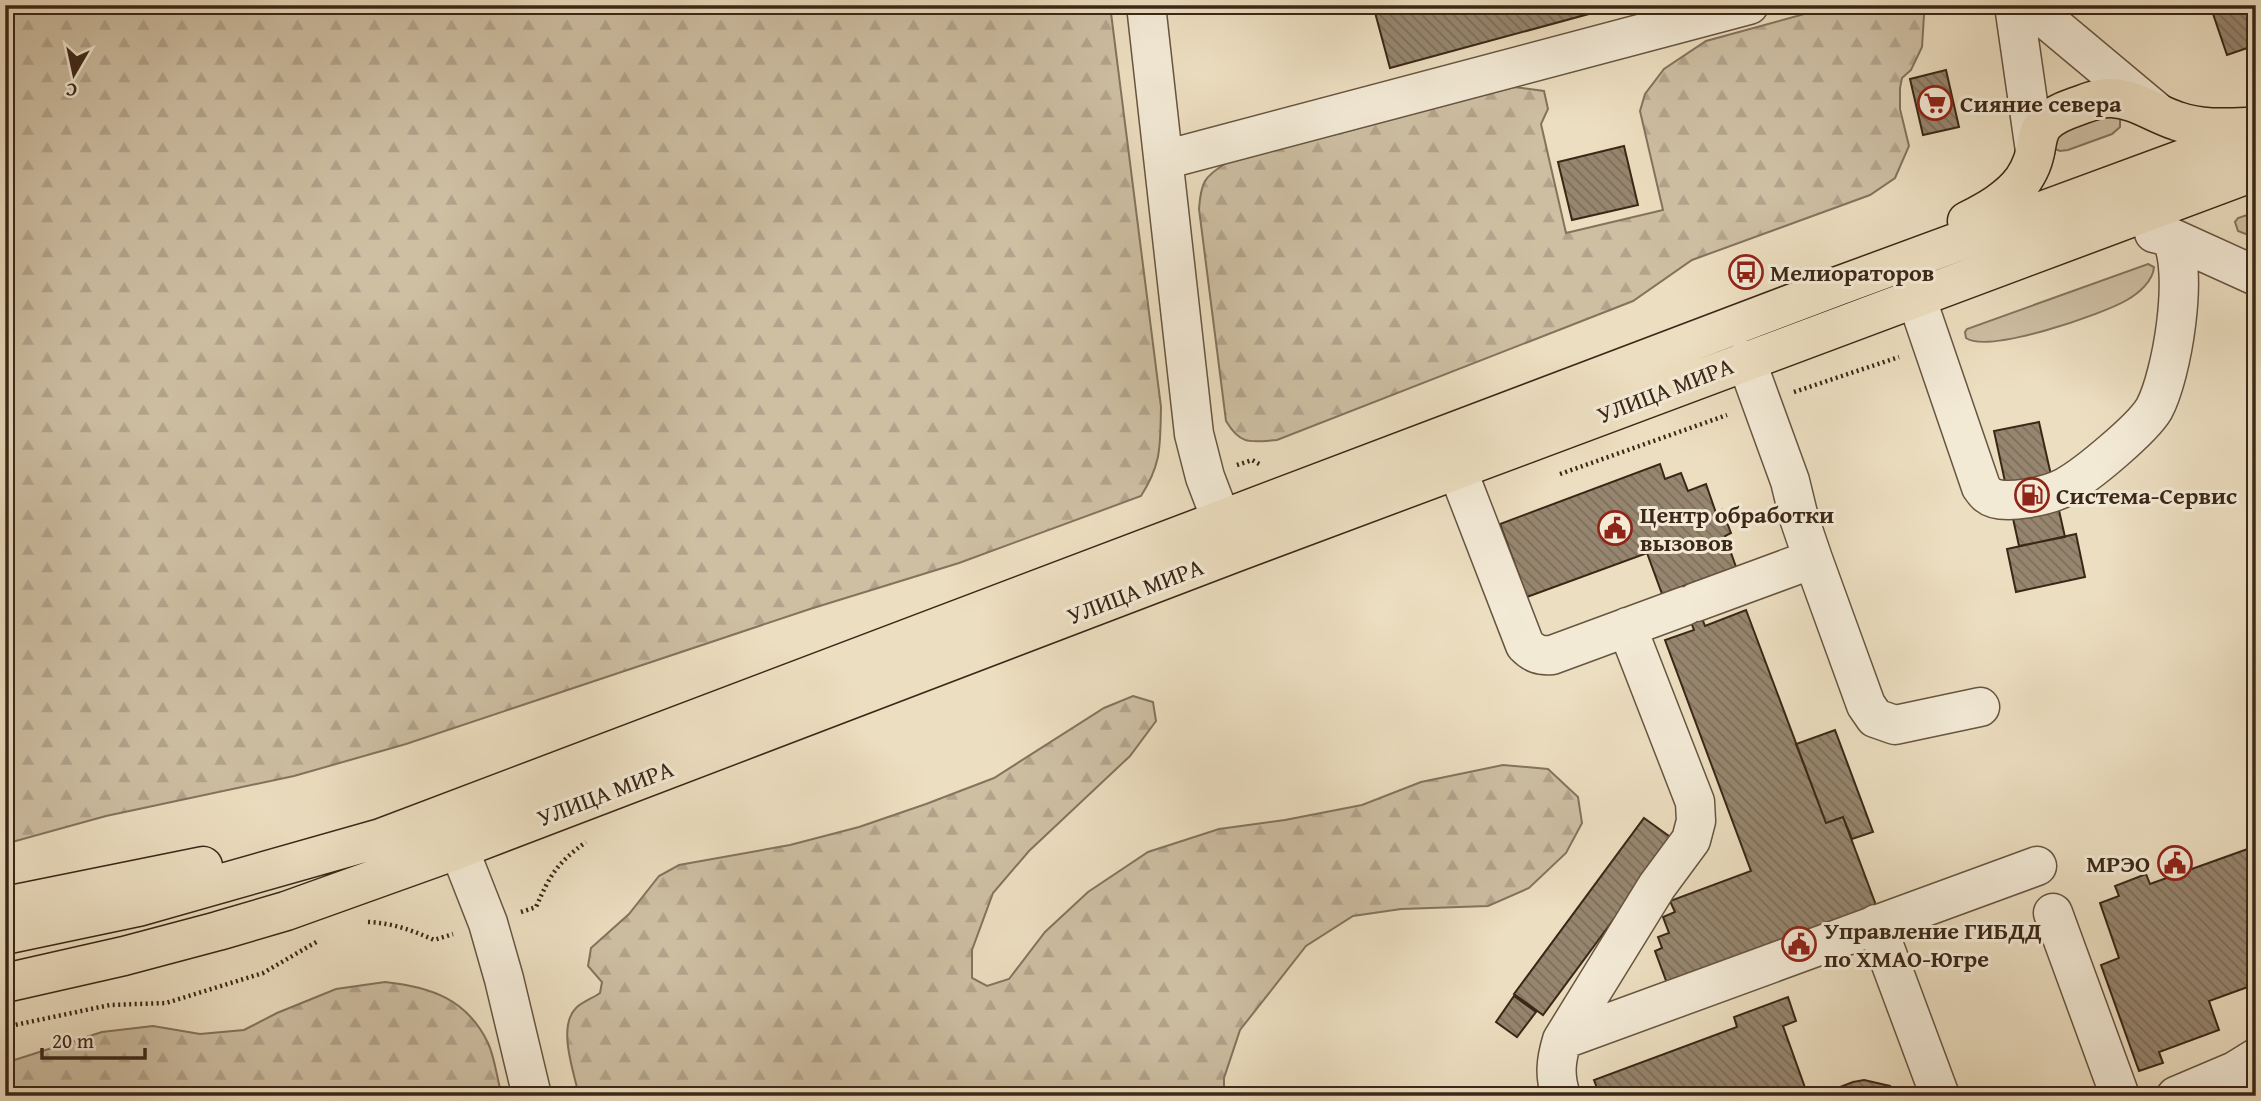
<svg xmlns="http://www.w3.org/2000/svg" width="2261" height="1101" viewBox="0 0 2261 1101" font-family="'Gentium Book Plus',serif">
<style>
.grass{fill:#cebfa3;stroke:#84735d;stroke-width:2}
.forest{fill:url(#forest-firs);stroke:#84735d;stroke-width:2}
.building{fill:url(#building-back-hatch);stroke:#3b2717;stroke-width:2}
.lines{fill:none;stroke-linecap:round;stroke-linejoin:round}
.minor-casing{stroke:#675541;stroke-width:41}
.major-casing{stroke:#3b2717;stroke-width:41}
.path{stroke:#3b2717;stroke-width:4.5;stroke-dasharray:2 3.5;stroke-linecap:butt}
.minor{stroke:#f3ead6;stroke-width:38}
.major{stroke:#ecdec0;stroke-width:38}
.labels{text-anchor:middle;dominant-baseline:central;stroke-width:6;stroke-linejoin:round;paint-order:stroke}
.poi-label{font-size:24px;font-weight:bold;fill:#3b2717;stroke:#f3ead6;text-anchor:start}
.street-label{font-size:24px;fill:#3b2717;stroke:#f3ead6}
</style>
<defs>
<pattern id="forest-firs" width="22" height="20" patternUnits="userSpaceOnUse" patternTransform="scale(1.75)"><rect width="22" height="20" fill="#cebfa3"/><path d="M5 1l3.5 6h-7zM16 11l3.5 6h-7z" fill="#b2a48c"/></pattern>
<pattern id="building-back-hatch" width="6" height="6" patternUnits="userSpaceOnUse" patternTransform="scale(1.75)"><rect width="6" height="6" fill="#97866f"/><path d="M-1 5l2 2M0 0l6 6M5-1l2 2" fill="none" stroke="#7c6e5a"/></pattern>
</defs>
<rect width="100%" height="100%" fill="#ecdec0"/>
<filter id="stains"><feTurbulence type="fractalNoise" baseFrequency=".00286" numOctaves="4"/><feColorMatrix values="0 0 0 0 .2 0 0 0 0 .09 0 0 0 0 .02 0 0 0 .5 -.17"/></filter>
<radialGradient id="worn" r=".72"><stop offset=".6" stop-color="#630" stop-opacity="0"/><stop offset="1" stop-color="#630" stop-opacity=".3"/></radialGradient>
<!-- grass -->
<path class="grass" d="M2120 116V127L2112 134 2068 150 2060 151 2050 147 2056 122Z
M2256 212V238L2238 231 2235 222 2238 218Z
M2148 264 2154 267C2153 281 2139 293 2127 300 2103 314 1989 354 1966 338L1965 332 1967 329Z"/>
<!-- forest -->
<path class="forest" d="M5 5H1110L1161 407C1160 446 1162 463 1141 496L959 563 810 609 406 744 294 776 106 816 5 844Z
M1837 5H1920L1924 15 1922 47 1911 70 1902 78 1900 88V109L1909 146 1895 178 1870 195 1692 260 1633 301 1277 440C1251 442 1241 446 1226 421L1199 209C1201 182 1204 177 1226 163L1514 87 1544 91 1548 109 1541 124 1566 233 1663 210 1640 111 1645 94 1664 69 1706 41Z
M1133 696 1153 702 1156 721 1130 756 1029 851 993 893 972 950V978L987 986 1009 979 1045 932 1088 892 1148 852 1219 829 1285 820 1362 805 1421 782 1503 765 1548 769 1578 797 1582 823 1566 853 1529 888 1488 906 1401 909 1353 916 1306 946 1240 1030 1224 1078V1096H579C574 1072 557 1027 576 1008 582 1002 593 998 600 993L602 982 588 966 591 948 629 914 659 876 679 865 790 845 859 827 926 804 994 778 1104 708Z
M385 982C431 987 467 999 488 1043 495 1058 497 1079 502 1096H5V1063L102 1032 153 1026 200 1034 244 1030 277 1013 336 989Z"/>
<!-- building -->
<path class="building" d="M1373 5H1622L1390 68Z
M2210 5H2256V45L2227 55Z
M1946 70 1959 127 1923 135 1910 79Z
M1624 146 1638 205 1572 220 1558 162Z
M2039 422 2065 537 2019 546 1994 431Z
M1660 464 1665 479 1681 473 1688 491 1706 484 1716 513 1722 510 1731 533 1725 536 1736 567 1662 594 1647 553 1527 597 1500 524Z
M2076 534 2085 577 2016 592 2007 549Z
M1689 584 1705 626 1746 610 1826 823 1843 817 1877 908 1668 986 1655 951 1662 948 1658 937 1669 933 1663 917 1675 912 1670 901 1751 871 1665 640 1694 630 1678 588Z
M1835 730 1873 832 1852 839 1843 817 1826 823 1796 744Z
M1644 818 1673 839 1543 1015 1514 994Z
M2256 846V984L2209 1001 2219 1030 2159 1052 2163 1063 2139 1071 2101 965 2119 958 2100 903 2119 896 2115 886 2146 874 2150 884Z
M1514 996 1536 1012 1517 1037 1496 1022Z
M1788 997 1796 1021 1783 1026 1808 1096H1600L1594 1080 1737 1027 1734 1017Z
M1864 1080 1890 1086 1903 1096H1817L1853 1082Z"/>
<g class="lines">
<!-- minor casing -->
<g class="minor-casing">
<path id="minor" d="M1146 5 1194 434 1205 477 1221 519
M2014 5 2035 151
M2029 5 2157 112
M1164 160 1749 5
M2154 233 2170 237 2256 276
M1916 297 1981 487C1983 490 1985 493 1988 495 2002 507 2050 495 2065 487 2087 475 2142 429 2154 409 2172 376 2190 269 2170 237
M1746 360 1790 481 1799 518 1813 559 1866 705 1875 718 1895 725 1980 707
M1457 469 1525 645C1534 654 1540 656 1552 655L1685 606
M1696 602 1813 559
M459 849 488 923 504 979 532 1096
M2053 913 2120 1096
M1876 924 1940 1096
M1562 1040 2037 866
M1561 1096C1554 1075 1556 1060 1562 1040L1657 886 1691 840 1696 821 1695 802 1627 627
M2176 1096 2235 1071 2256 1058"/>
</g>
<!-- major casing -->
<g class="major-casing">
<path id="major" d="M1967 221C1987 211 2009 199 2023 180 2049 142 2020 126 2075 107 2087 103 2099 97 2112 98 2135 99 2155 114 2177 121 2200 129 2223 128 2247 127
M5 906 203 866
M5 935 138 907 381 838 1838 286 2256 132
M5 983 124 956 218 931 286 911 459 849 1234 553 2256 171"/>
</g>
<!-- path -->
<path class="path" d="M1794 392 1899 357
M1237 465 1252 460 1261 465
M1560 474 1727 415
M521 912 536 907C550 875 557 863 586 842
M368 922C392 923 412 930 434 940L453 934
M5 1027 110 1005 166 1003 263 973 318 941"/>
<!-- minor -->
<use href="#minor" class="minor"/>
<!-- major -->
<use href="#major" class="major"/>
</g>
<!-- icons -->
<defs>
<g id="supermarket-ring" transform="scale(1.75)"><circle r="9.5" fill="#f3ead6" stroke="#8f2418" stroke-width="1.5"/><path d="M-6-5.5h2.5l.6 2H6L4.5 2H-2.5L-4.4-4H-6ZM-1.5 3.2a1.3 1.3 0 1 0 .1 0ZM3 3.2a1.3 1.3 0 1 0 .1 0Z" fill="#8f2418"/></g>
<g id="bus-ring" transform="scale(1.75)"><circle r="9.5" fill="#f3ead6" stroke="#8f2418" stroke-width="1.5"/><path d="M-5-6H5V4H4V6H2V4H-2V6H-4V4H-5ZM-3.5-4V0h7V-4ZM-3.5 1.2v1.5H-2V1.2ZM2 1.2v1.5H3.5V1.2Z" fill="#8f2418"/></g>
<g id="fuel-ring" transform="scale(1.75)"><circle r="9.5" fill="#f3ead6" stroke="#8f2418" stroke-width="1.5"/><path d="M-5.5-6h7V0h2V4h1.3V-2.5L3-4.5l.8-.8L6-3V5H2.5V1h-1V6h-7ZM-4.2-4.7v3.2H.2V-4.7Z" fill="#8f2418"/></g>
<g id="civic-ring" transform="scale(1.75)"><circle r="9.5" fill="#f3ead6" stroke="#8f2418" stroke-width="1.5"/><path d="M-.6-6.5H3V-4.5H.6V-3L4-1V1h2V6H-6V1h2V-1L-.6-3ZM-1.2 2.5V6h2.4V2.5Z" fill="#8f2418"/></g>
</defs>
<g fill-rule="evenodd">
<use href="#supermarket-ring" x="1935" y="103"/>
<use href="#bus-ring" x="1746" y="272"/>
<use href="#fuel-ring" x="2032" y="495"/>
<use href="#civic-ring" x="1615" y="528"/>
<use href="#civic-ring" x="2175" y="863"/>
<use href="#civic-ring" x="1799" y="944"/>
</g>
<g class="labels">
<!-- poi labels -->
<g class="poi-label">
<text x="1960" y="103">Сияние севера</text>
<text x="1770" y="272">Мелиораторов</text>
<text x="2056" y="495">Система-Cервис</text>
<text x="1640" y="514">Центр обработки<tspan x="1640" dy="28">вызовов</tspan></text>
<text x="2150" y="863" text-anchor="end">МРЭО</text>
<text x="1824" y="930">Управление ГИБДД<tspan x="1824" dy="28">по ХМАО-Югре</tspan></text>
</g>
<!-- street labels -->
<g class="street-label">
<text transform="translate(1665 390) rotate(-21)">УЛИЦА МИРА</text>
<text transform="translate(1135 591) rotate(-21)">УЛИЦА МИРА</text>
<text transform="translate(605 793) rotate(-21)">УЛИЦА МИРА</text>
</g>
</g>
<!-- margin -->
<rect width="2261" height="1101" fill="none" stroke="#ecdec0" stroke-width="28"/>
<rect x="7" y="7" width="2247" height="1087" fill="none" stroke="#3b2717" stroke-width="3.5"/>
<rect x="14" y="14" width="2233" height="1073" fill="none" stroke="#3b2717" stroke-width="2"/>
<!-- north arrow -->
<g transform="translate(74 74) rotate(189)" stroke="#f3ead6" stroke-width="5" paint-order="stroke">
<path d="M0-5L12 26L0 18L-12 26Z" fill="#3b2717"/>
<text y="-10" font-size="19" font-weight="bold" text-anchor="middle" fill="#3b2717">С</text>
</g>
<!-- scale -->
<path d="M42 1048v10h103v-10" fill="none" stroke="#3b2717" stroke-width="3.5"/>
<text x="52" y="1048" font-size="21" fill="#3b2717" stroke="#f3ead6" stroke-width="5" paint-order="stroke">20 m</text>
<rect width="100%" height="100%" filter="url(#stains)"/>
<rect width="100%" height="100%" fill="url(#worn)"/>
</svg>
